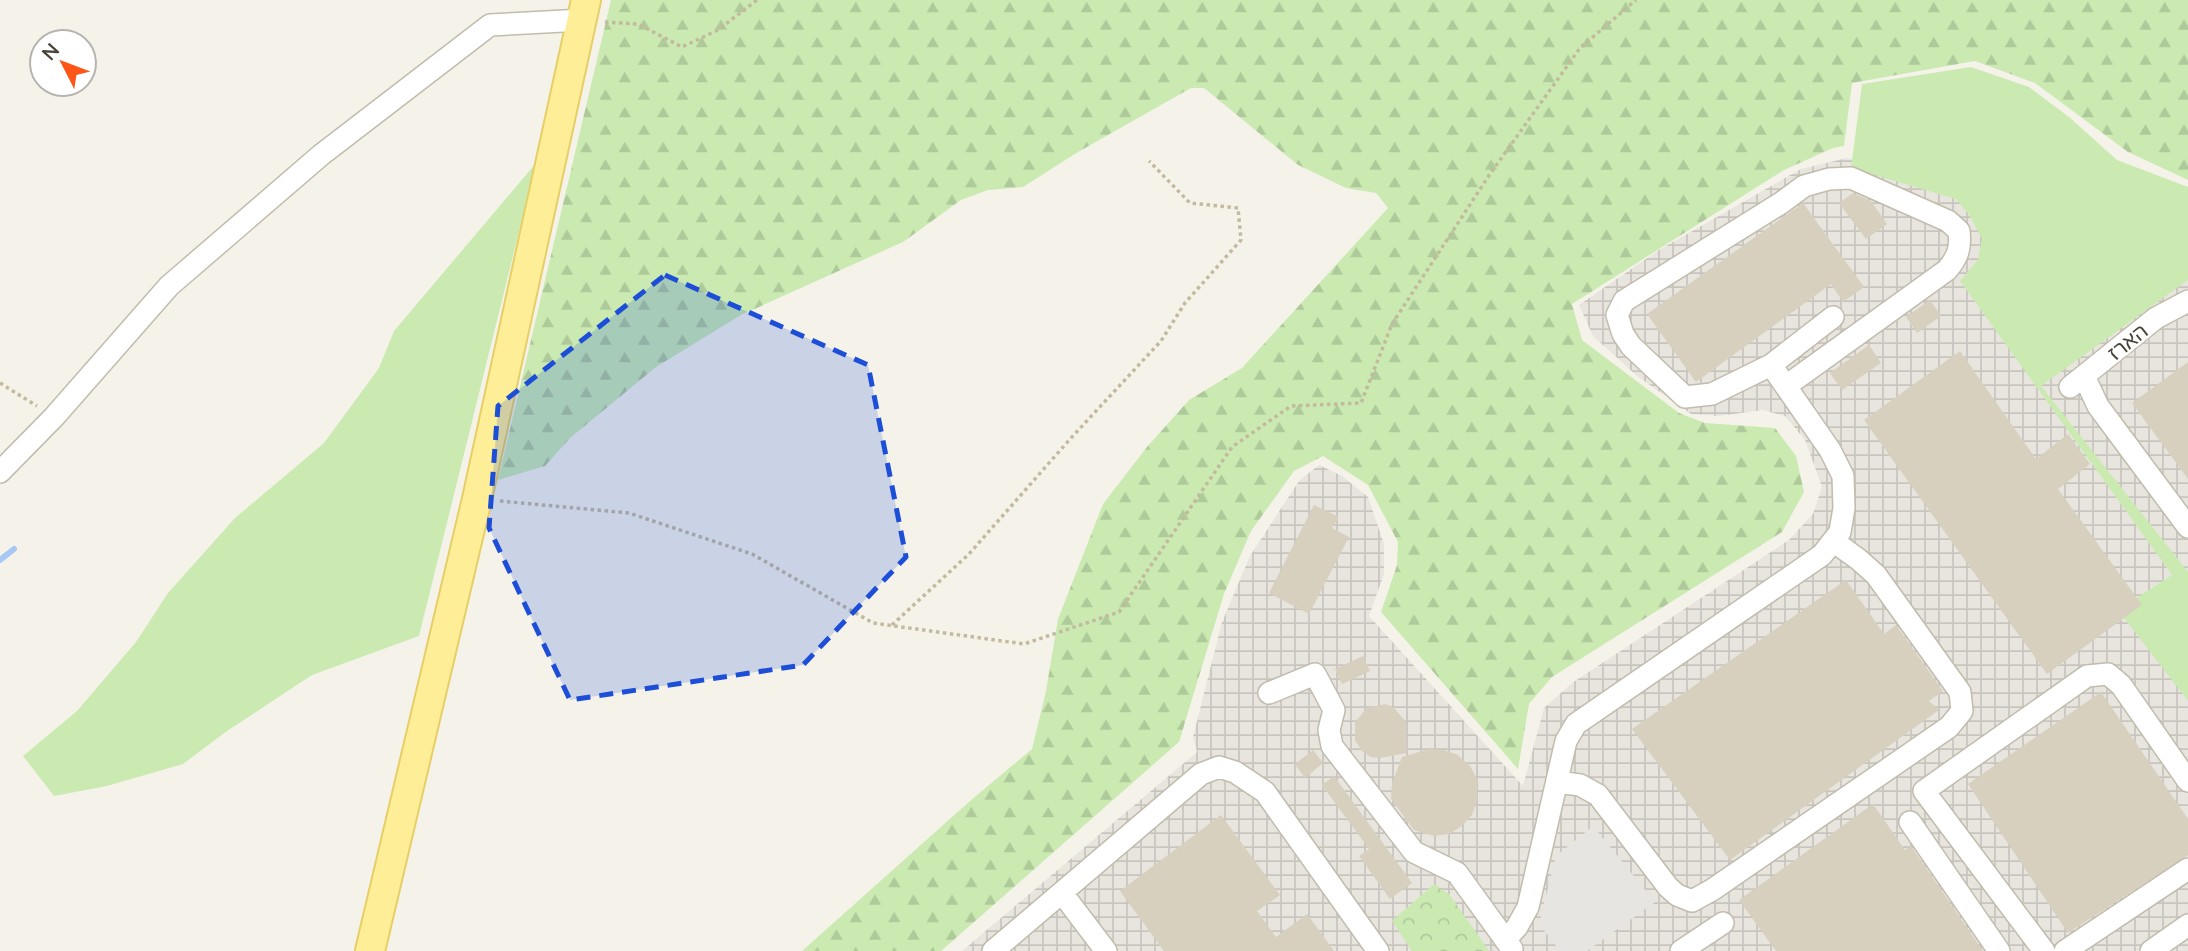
<svg xmlns="http://www.w3.org/2000/svg" width="2188" height="951" viewBox="0 0 2188 951" font-family="Lato,'Noto Sans Hebrew',sans-serif">
<style>
.industrial{fill:url(#industrial-grid)}
.green{fill:#caeab2}
.forest{fill:url(#forest-firs)}
.park{fill:url(#park-crowns)}
.parking{fill:#e6e5e1}
.lines{fill:none;stroke-linecap:round;stroke-linejoin:round}
.stream{stroke:#a5c9f2;stroke-width:6}
.building{fill:#d7d0be}
.minor-casing{stroke:#c1bcac;stroke-width:24}
.major-casing{stroke:#e6cf66;stroke-width:32}
.path{stroke:#c3ba9d;stroke-width:3.5;stroke-dasharray:3.5 3.5;stroke-linecap:butt}
.minor{stroke:#fff;stroke-width:21}
.major{stroke:#ffee98;stroke-width:28}
.marked{fill:#1d4ed8;fill-opacity:0.2;stroke:#1d4ed8;stroke-width:5;stroke-dasharray:14 9;stroke-linejoin:round}
.labels{text-anchor:middle;dominant-baseline:central;stroke-width:5;stroke-linejoin:round;paint-order:stroke}
.street-label{font-size:21px;fill:#494437;stroke:#fff}
</style>
<defs>
<pattern id="industrial-grid" width="8" height="8" patternUnits="userSpaceOnUse" patternTransform="scale(1.75)"><rect width="8" height="8" fill="#e8e4de"/><path d="M0 4h8M4 0v8" fill="none" stroke="#c8c5bf"/></pattern>
<pattern id="forest-firs" width="22" height="20" patternUnits="userSpaceOnUse" patternTransform="scale(1.75)"><rect width="22" height="20" fill="#caeab2"/><path d="M5 1l3.5 6h-7zM16 11l3.5 6h-7z" fill="#afca9a"/></pattern>
<pattern id="park-crowns" width="20" height="18" patternUnits="userSpaceOnUse" patternTransform="scale(1.75)"><rect width="20" height="18" fill="#caeab2"/><path d="M2 6a3 3 0 1 1 6 0M12 15a3 3 0 1 1 6 0" fill="none" stroke="#afca9a"/></pattern>
</defs>
<rect width="100%" height="100%" fill="#f5f3e9"/>
<!-- industrial -->
<path class="industrial" d="M1847 158 2188 258V951H962L1197 752 1193 737 1222 622 1250 556 1299 481 1319 465 1342 476 1368 497 1384 544V574L1369 616 1523 786 1544 708 1572 683 1789 540 1813 514 1822 487 1805 440 1785 416 1763 410 1719 416 1691 414 1637 376 1593 336 1579 305 1659 250 1801 169Z"/>
<!-- green -->
<path class="green" d="M1971 67 2029 87 2069 117 2117 160 2188 187V280L2041 386 2188 572V701L2118 610 2172 575 1960 281 1978 260 1982 239 1970 216 1956 199 1851 168 1862 84Z
M536 163 419 636 312 675 227 731 183 764 107 786 54 796 23 756 77 711 136 642 168 593 235 518 324 443 379 368 394 331Z"/>
<!-- forest -->
<path class="forest" d="M611 0H2188V180L2128 152 2035 83 1975 61 1852 83 1844 146 1833 148 1784 170 1572 304 1582 340 1679 413 1705 423 1775 428 1796 456 1804 492 1782 532 1552 677 1529 704 1518 769 1381 612 1397 565 1398 542 1368 485 1323 456 1294 471 1251 531 1224 594 1179 742 941 951H802L970 801 1032 749 1046 691 1058 619 1103 504 1147 447 1189 400 1242 368 1388 208 1376 193 1346 188 1298 165 1204 88H1191L1078 152 1023 187 988 190 961 200 903 242 741 315 656 367 570 438 545 466 498 480Z"/>
<!-- park -->
<path class="park" d="M1434 884 1449 894 1489 951H1412L1392 921Z"/>
<!-- parking -->
<path class="parking" d="M1593 826 1655 902 1587 951H1560L1539 924 1556 856Z"/>
<g class="lines">
<!-- stream -->
<path class="stream" d="M0 560 14 549"/>
</g>
<!-- building -->
<path class="building" d="M1853 193 1871 201 1887 224 1866 239 1839 203Z
M1803 203 1864 287 1843 302 1831 284 1696 382 1647 314Z
M1930 300 1941 316 1917 333 1906 317Z
M1869 345 1881 363 1842 390 1830 373Z
M1960 351 2036 459 2068 434 2090 464 2058 489 2142 605 2047 674 1864 420Z
M2188 362V479L2132 403Z
M1314 505 1339 517 1332 528 1349 537 1309 614 1269 593Z
M1846 580 1884 634 1896 625 1943 691 1929 701 1939 710 1730 860 1632 729Z
M1363 656 1370 671 1342 684 1335 669Z
M2101 692 2188 819V855L2068 933 1968 784Z
M1385 704 1394 708 1406 722 1407 753 1380 758 1371 757 1363 752 1355 741V722L1367 708Z
M1429 749 1444 750 1458 755 1470 766 1477 779V800L1472 815 1462 826 1449 834 1434 836 1414 830 1391 799 1392 784 1402 757Z
M1313 750 1323 763 1305 778 1295 764Z
M1334 776 1412 883 1390 899 1359 856 1369 849 1322 785Z
M1873 804 1905 850 1911 846 1983 951H1776L1739 900Z
M1221 815 1280 895 1257 911 1276 937 1307 914 1334 951H1164L1120 891Z"/>
<g class="lines">
<!-- minor casing -->
<g class="minor-casing">
<path id="minor" d="M1771 365 1712 394 1685 397 1631 346 1623 334 1617 315 1624 301 1781 203 1804 186 1829 179 1851 178 1948 221 1959 231C1961 248 1958 257 1947 270L1786 386
M2084 376 2098 406 2188 527
M2070 387 2156 318 2188 301
M0 472 54 417 169 286 321 155 490 25 582 20
M1269 693 1315 674 1334 710 1329 730 1332 746 1414 852 1457 873 1512 949
M1557 782 1580 785 1598 795 1668 887 1677 895 1692 901 1712 890 1949 727 1962 711 1960 692 1876 575 1858 559 1833 541
M1910 822 1999 951
M1062 893 1106 951
M1505 940 1517 927 1528 907 1566 741 1576 724 1822 555 1840 532 1844 508 1843 476 1830 450 1771 365 1833 317
M993 951 1201 774 1219 767 1235 772 1265 792 1378 951
M1681 951 1723 923
M2044 951 1924 791 2087 676 2108 674 2121 685 2188 781
M2065 951 2188 869
M2151 951 2188 925"/>
</g>
<!-- major casing -->
<g class="major-casing">
<path id="major" d="M370 951 477 499 586 0"/>
</g>
<!-- path -->
<path class="path" d="M605 22 638 24 682 47 718 30 757 0
M0 383 37 406
M500 501 629 513 752 554 873 623 1024 644 1119 612 1232 447 1291 406 1361 403 1392 324 1490 174 1580 48 1636 0
M892 625 969 554 1071 438 1161 341 1185 303 1241 240 1238 208 1190 203 1149 161"/>
<!-- minor -->
<use href="#minor" class="minor"/>
<!-- major -->
<use href="#major" class="major"/>
</g>
<!-- marked area -->
<path class="marked" d="M665 275 868 365 906 557 803 665 570 700 489 528 498 406Z"/>
<g class="labels">
<!-- street labels -->
<g class="street-label">
<text transform="translate(2127 341) rotate(-39)">הארז</text>
</g>
</g>
<!-- north arrow -->
<g transform="translate(63 63) rotate(312)"><circle r="33" fill="#ffffff" stroke="#b6b4af" stroke-width="2"/>
<path d="M0-5L12 26L0 18L-12 26Z" fill="#fd5618"/>
<text y="-10" font-size="19" font-weight="bold" text-anchor="middle" fill="#494437">N</text>
</g>
</svg>
